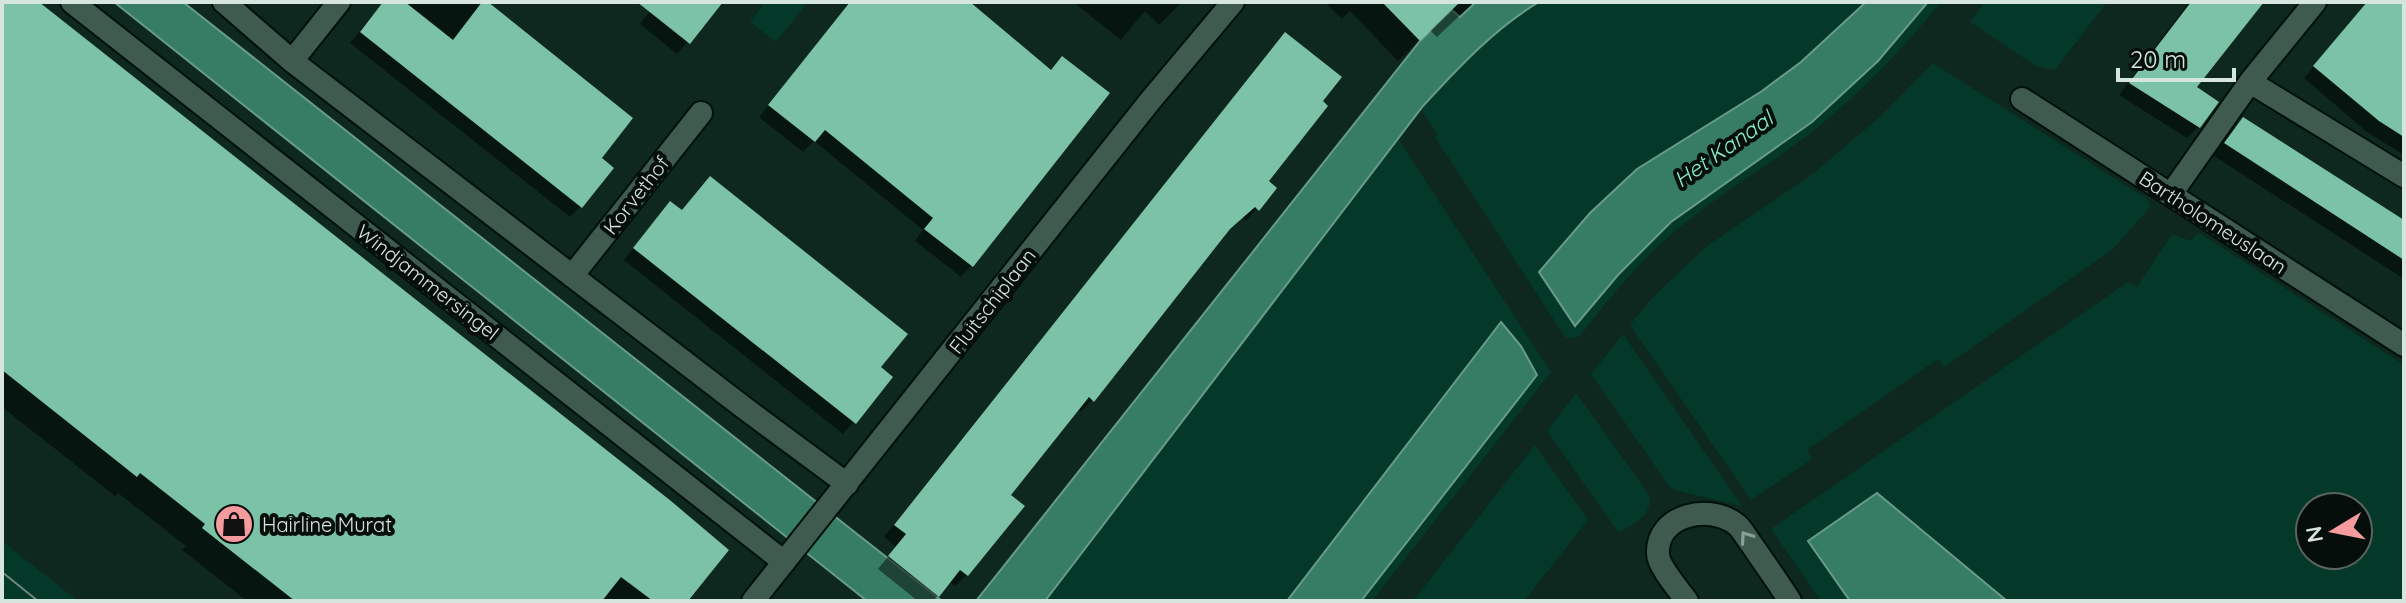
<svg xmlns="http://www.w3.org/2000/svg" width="2406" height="603" viewBox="0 0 2406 603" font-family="Quicksand,sans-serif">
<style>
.green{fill:#043829;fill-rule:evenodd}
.water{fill:#377d65;stroke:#679c8a;stroke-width:2}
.shadow{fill:#0007}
.building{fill:#7bc2a6}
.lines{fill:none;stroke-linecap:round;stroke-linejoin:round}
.pedestrian-casing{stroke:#001109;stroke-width:26}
.minor-casing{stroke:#001109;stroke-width:26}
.pedestrian{stroke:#3f5a4f;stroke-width:22}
.minor{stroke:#3f5a4f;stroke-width:22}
.tram{stroke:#71867e;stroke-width:2}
.oneway{stroke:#8aa097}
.labels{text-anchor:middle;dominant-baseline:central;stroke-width:8;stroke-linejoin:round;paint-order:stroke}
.street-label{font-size:20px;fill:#d6e6df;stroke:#050e0a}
.poi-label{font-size:20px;fill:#d6e6df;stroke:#050e0a;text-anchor:start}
.water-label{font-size:22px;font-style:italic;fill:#86edc6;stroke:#050e0a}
</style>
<rect width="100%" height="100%" fill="#0e281f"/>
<!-- green -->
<path class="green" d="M765 2H808L776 42 750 22Z
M1539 2H1866L1801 62 1762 91 1637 169 1590 213 1540 272 1575 326 1618 275 1671 222 1812 122 1878 61 1928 2H1941C1901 51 1862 92 1813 131 1774 162 1732 186 1694 216 1650 249 1614 291 1581 335 1575 339 1572 339 1565 337L1435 137 1437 134 1421 109C1448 74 1501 25 1539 2Z
M1985 2H2107L2055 70 2036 66 1970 22Z
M1933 63 2147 199 2151 206 2112 250 1944 367 1938 359 1807 450 1812 459 1751 500 1630 325 1651 299 1707 246 1814 173 1883 114Z
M1398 139 1551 372 1372 601H1361L1537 375 1502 323 1287 601H1045Z
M2198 232 2404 365V601H2007L1877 493 1808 541 1850 601H1821L1771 529 2128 282 2137 287 2172 234 2191 241ZM2310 507H2358V555H2310Z
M1623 334 1742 506 1678 491 1669 486 1591 374Z
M1576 393 1650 496C1652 516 1634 523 1619 533L1547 431Z
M1535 445 1588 520 1524 601H1413Z
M2 541 78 601H2Z"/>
<!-- water -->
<path class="water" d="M114 2H183L942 601H867Z
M1476 2H1539C1495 28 1458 68 1423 106L1045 601H976L1420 41 1452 10 1460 17Z
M1866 2H1928L1878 61 1812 122 1671 222 1618 275 1575 326 1539 272 1590 213 1637 169 1762 91 1801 62Z
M1501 322 1521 346 1537 375 1361 601H1287Z
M1877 493 2007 601H1850L1808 541Z"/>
<!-- shadow -->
<path class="shadow" d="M2 2H36L686 601H605L602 598 600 601H247L182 550 186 546 118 493 115 496 2 407Z
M384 2H485L599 158 581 206 570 217 350 43Z
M638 2H721L677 54 640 24 650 11Z
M850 2H966L1050 71 1062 58 1107 93 971 266 961 277 915 241 923 230 814 141 803 152 759 117Z
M1073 2H1182L1159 25 1145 11 1121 40Z
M1325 2H1474L1437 37 1430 30 1398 61 1350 11 1342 19Z
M2189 2H2260L2194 88 2199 127 2187 138 2119 95Z
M2368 2H2404V155L2367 132 2304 78Z
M1285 34 1266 182 1274 188 1246 221 1242 218 1225 232 1092 400 1081 412 1077 409 1008 496 967 575 955 586 949 582 933 601H918L878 569 896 547 884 537 1274 46Z
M2243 119 2404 223V279L2214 156 2231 131Z
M659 215 890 377 843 434 624 260Z"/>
<!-- building -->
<path class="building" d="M2 2H39L671 501 729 550 688 601H653L621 577 602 601H295L202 528 205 524 140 473 137 477 2 370Z
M383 2H405L453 40 482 2H488L633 118 602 158 614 168 582 208 360 32Z
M637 2H723L690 44Z
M850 2H970L1051 70 1062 56 1110 93 973 267 924 229 933 218 825 130 815 142 768 105Z
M1382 2H1460L1420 41Z
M2191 2H2264L2197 87 2219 102 2200 128 2129 83Z
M2367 2H2404V137L2379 121 2313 66Z
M1285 32 1342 77 1323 101 1328 106 1269 181 1277 188 1259 211 1255 207 1230 229 1094 402 1089 397 1011 495 1025 506 968 576 960 570 939 597 888 556 906 534 894 525Z
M2243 117 2404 220V260L2224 143Z
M710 176 908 334 881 367 893 377 856 424 633 248 670 201 682 210Z"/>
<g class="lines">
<!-- pedestrian casing -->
<g class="pedestrian-casing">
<path id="pedestrian" d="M72 2 784 562"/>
</g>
<!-- minor casing -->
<g class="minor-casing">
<path id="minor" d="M224 2 292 61 747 410 847 484
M292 61 339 2
M2250 82 2404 176
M2022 99 2404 345
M2171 194 2250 82 2315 2
M572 276 701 113
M753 601 1150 101 1233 2
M1687 601C1679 590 1658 566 1658 554 1656 514 1711 503 1737 525 1743 530 1747 539 1752 545 1765 564 1778 582 1790 601"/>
</g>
<!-- pedestrian -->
<use href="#pedestrian" class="pedestrian"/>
<!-- minor -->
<use href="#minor" class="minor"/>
<!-- tram -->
<path class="tram" d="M2 572 38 601
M2 599 4 601"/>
</g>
<!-- one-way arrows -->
<defs><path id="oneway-chevron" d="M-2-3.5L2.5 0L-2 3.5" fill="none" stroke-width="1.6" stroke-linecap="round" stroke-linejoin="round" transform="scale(2)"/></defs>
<use class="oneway" href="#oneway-chevron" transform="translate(1746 537) rotate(-125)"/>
<!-- icons -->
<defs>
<g id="shop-disc" transform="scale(2)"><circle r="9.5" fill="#f59b9e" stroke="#050e0a"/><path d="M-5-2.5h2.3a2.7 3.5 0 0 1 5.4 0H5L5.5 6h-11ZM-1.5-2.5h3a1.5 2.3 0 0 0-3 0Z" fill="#111"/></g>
</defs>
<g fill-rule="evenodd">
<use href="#shop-disc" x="234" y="524"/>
</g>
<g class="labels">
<!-- street labels -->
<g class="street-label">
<text transform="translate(636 195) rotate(-52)">Korvethof</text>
<text transform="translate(2213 222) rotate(33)">Bartholomeuslaan</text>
<text transform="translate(428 282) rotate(38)">Windjammersingel</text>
<text transform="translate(992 301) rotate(-52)">Fluitschiplaan</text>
</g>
<!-- poi labels -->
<g class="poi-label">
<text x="262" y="524">Hairline Murat</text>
</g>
<!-- water labels -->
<g class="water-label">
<text transform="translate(1723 149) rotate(-35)">Het Kanaal</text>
</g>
</g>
<!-- border -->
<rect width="2406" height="603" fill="none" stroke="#d6e6df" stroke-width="8"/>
<!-- north arrow -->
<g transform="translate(2334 531) rotate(260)"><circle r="38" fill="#050e0a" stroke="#59645f" stroke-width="2"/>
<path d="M0-6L14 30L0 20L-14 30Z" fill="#f59b9e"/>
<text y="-12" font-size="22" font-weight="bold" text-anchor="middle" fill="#d6e6df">N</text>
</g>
<!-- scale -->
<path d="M2118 68v12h116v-12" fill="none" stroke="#d6e6df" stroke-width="4"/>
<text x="2130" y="68" font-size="24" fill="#d6e6df" stroke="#050e0a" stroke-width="6" paint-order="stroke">20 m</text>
</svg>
